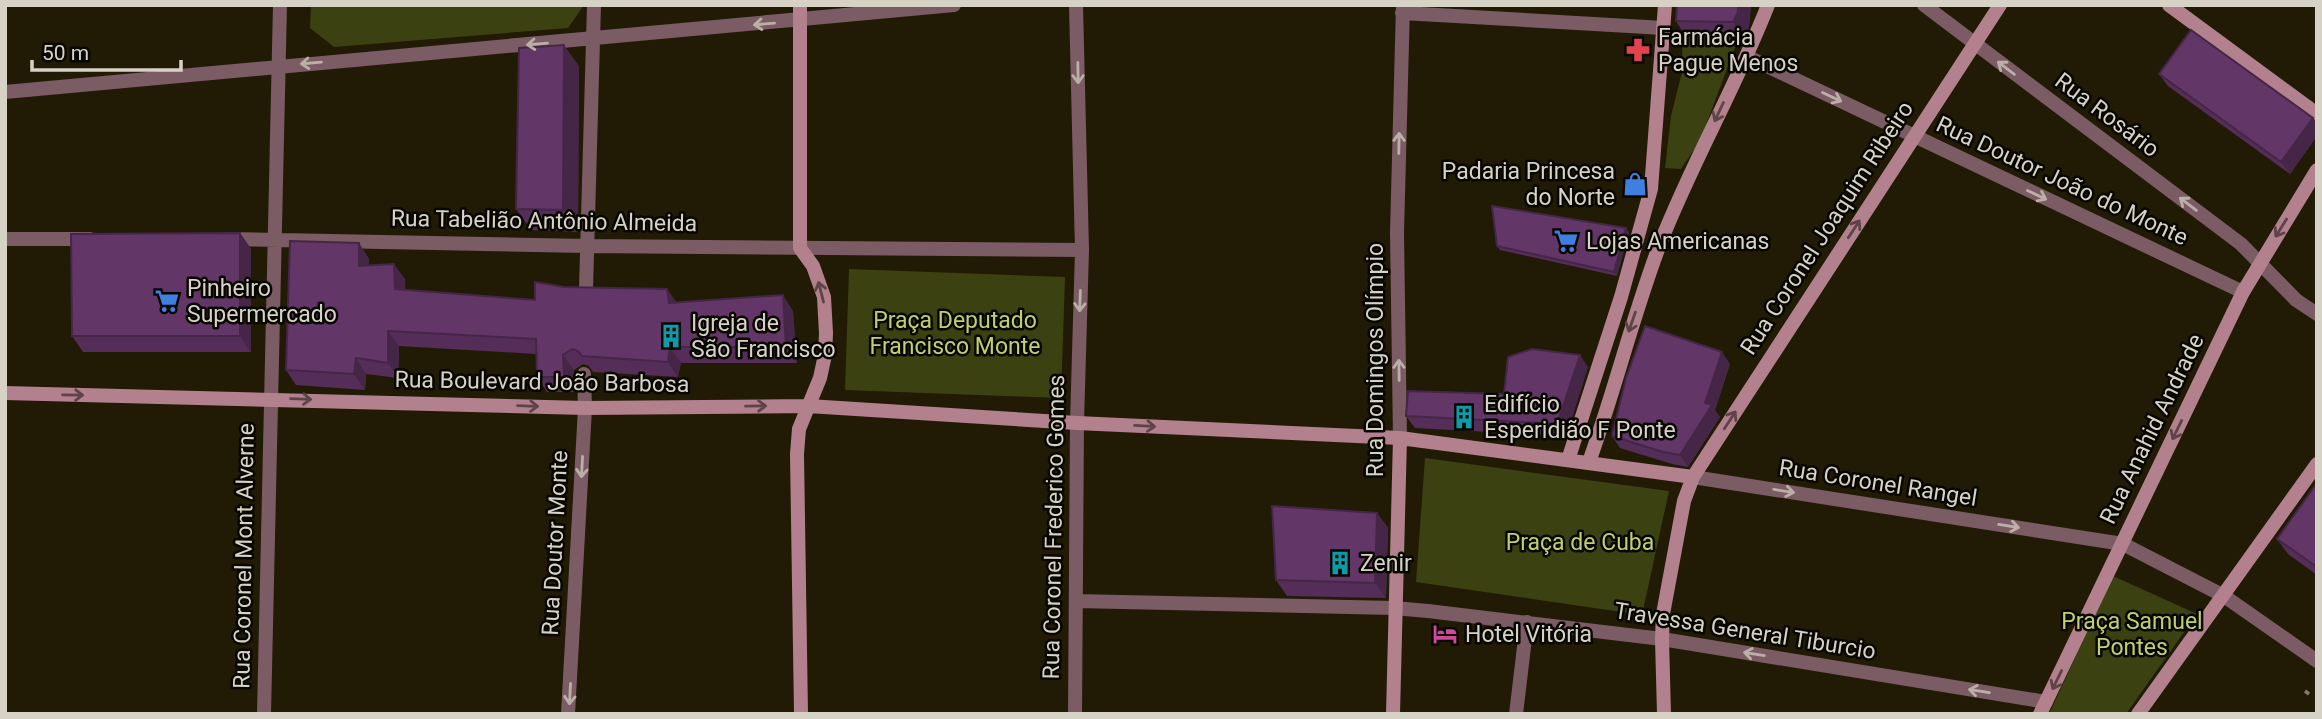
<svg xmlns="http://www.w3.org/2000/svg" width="2322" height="719" viewBox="0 0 2322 719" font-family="Roboto,sans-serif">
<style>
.green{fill:#3b4111}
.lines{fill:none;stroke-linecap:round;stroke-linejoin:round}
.path{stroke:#807b6a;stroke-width:3.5;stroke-dasharray:5 3.5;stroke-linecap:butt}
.street{stroke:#7b5c64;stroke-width:14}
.secondary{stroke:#b3818e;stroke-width:14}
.wall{fill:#542e58}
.shaded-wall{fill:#452647}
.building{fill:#623666;stroke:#452647;stroke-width:2}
.oneway{stroke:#bbafa8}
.oneway2{stroke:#5e4448}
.labels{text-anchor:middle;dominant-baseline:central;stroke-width:5;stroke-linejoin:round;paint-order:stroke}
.poi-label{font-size:23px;fill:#d6d2c5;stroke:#080601;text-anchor:start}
.street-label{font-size:23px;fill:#d6d2c5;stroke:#080601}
.park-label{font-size:23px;fill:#c1d06e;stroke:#080601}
</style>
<rect width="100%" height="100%" fill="#211b05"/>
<!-- green -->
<path class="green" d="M311 5H584L568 28 334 47 310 28Z
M1683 5H1751L1700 141 1681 169 1665 168 1671 116 1682 72Z
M849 269 1065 277 1061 398 845 390Z
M1425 458 1669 491 1642 615 1416 582Z
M2113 576 2197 614 2126 714H2049Z"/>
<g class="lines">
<!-- path -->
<path class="path" d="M2305 691 2309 694"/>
<!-- street -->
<path class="street" d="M1924 5 2241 244 2296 300 2317 314
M1402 13 1664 28
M1748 57 2243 292
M5 92 954 5
M5 239H90
M226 239 586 246 1082 250
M586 289 594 5
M1400 438 1397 233 1403 5
M1693 477 2123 544 2224 596 2317 661
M1076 601 1394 608 1428 611 1662 639 2046 702
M264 714 280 5
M568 714 585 408 584 374
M1075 714 1077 423 1082 250 1076 5
M1516 714 1527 622"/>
<!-- secondary -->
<path class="secondary" d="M800 5V248L813 266 824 297 826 333 825 355 820 378 799 429 797 454 801 714
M2169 5 2317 114
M5 393 585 408 808 406 1077 423 1400 438 1693 477
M1568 460 1621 297 1651 189 1665 5
M1589 462C1615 390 1633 315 1660 244 1692 162 1736 87 1768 5
M1393 714 1400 438
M1664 714 1662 639 1663 614 1684 501 1693 477 2000 5
M2040 714 2243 292 2317 170
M2138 714 2317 464"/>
</g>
<!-- wall -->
<path class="wall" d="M1751 5 1749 27 1744 38 1686 37 1676 21Z
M579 66 578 232 531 230 516 209Z
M2159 74 2313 118 2317 123V136L2290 174 2168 86Z
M1629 232 1617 276 1500 250 1497 246Z
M240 233 251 249V352H83L72 336Z
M359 243 369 259V265L405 279V290L535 300 564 287 677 303 793 311 797 363H681L678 377 593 372 589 366 583 364 574 370V392H547L537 377 536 354 399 346 398 378 366 374 365 390 296 385 286 370Z
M1730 364 1715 410 1720 417 1688 467 1672 464 1620 448 1612 436Z
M1588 367 1566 436 1415 428 1406 416 1504 394Z
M2317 483V575L2288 554 2277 539Z
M1377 513 1388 528 1386 598 1287 596 1276 580Z"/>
<!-- shaded-wall -->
<path class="shaded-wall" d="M1738 5H1751L1749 27 1744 38 1733 22Z
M564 45 579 66 578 232 563 210Z
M2313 118 2317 123V136L2290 174 2281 162Z
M1626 228 1629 232 1617 276 1614 272Z
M240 233 251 249V352L240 336Z
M359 243 369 259V281L359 266Z
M394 264 405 279 406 305 395 289Z
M667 289 678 304 669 303Z
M783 295 793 311 797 363 786 347Z
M388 331 399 346 398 378 388 363Z
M670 347 681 363 678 377 668 362Z
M1722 352 1730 364 1715 410 1720 417 1688 467 1680 455 1705 403Z
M563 355 574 370V392L564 377Z
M1580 355 1588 367 1566 436 1557 424Z
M356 358 366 374 365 390 354 374Z
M1377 513 1388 528 1386 598 1375 583Z"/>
<!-- building -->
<path class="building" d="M1677 5H1738V12L1733 22 1676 21Z
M2191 30 2313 118 2281 162 2159 74Z
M564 45 563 210 516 209 519 48Z
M1492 206 1626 228 1614 272 1497 246Z
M240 233V336H72L71 234Z
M290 241 359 243V266L394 264 395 289 535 300V282L564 287 667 289 669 303 783 295 786 347H670L668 362 582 356 578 351 572 349 563 355 564 377H537L536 339 388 331V363L356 358 354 374 286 370Z
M1645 326 1722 352 1705 403 1712 405 1680 455 1663 452 1612 436 1626 378Z
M1532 349 1580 355 1557 424 1406 416 1408 391 1504 394 1508 357Z
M2317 483V567L2277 539Z
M1272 506 1377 513 1375 583 1276 580Z"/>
<!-- one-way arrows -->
<defs><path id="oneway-shaft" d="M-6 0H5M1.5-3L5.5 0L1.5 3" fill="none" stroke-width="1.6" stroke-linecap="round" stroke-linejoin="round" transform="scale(1.75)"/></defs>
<g class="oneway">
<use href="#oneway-shaft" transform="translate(764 24) rotate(175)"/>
<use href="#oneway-shaft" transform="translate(537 44) rotate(175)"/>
<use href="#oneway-shaft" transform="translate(311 63) rotate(175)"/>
<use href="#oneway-shaft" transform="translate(2006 68) rotate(-143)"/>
<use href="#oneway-shaft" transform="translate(1078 73) rotate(89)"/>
<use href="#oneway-shaft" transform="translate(1832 97) rotate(25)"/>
<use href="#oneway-shaft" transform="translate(1399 143) rotate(-89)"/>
<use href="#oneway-shaft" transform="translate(2037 195) rotate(25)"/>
<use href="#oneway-shaft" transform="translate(2188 204) rotate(-143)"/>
<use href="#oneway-shaft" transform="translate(1080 301) rotate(92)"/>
<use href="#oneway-shaft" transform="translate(1399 370) rotate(-91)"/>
<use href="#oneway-shaft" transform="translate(582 467) rotate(93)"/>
<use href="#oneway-shaft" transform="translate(1784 491) rotate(9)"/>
<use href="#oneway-shaft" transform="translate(2009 526) rotate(9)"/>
<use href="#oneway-shaft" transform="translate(1754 654) rotate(-171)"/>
<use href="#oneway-shaft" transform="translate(1979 691) rotate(-171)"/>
<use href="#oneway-shaft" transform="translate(570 694) rotate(93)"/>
</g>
<g class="oneway2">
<use href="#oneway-shaft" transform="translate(1719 112) rotate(115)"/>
<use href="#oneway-shaft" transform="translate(2281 228) rotate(122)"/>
<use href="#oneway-shaft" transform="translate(1854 229) rotate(-57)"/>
<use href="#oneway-shaft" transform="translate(821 292) rotate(-104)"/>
<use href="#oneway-shaft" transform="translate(1632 322) rotate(109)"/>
<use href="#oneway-shaft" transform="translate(73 395) rotate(1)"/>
<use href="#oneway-shaft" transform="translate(301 399) rotate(2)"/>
<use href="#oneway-shaft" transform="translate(528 406) rotate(2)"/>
<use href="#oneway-shaft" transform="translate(756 406) rotate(-1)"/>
<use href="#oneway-shaft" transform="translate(1730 420) rotate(-57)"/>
<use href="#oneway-shaft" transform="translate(1145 426) rotate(3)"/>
<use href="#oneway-shaft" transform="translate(2177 430) rotate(116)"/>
<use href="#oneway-shaft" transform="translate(2057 680) rotate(116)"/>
</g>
<!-- icons -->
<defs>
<g id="pharmacy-bare" transform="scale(1.89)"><path d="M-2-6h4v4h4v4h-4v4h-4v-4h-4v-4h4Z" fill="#e0444e" stroke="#080601" stroke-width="2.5" paint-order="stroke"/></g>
<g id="shop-bare" transform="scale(1.89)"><path d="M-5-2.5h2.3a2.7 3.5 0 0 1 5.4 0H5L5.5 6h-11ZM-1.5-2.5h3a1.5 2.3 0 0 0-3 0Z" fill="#3f7fe0" stroke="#080601" stroke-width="2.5" paint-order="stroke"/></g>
<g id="supermarket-bare" transform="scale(1.89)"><path d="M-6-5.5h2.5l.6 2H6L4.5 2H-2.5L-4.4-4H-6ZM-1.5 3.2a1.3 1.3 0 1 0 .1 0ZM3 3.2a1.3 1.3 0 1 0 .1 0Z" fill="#3f7fe0" stroke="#080601" stroke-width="2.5" paint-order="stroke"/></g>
<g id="building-bare" transform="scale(1.89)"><path d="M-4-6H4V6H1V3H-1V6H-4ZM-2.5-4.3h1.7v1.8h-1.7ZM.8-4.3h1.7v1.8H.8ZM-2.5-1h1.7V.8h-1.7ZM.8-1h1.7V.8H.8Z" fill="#0f9aa8" stroke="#080601" stroke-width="2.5" paint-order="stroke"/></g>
<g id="hotel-bare" transform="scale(1.89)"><path d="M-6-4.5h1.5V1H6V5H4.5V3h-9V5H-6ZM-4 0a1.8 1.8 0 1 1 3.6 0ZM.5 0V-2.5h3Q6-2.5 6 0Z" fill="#d1479c" stroke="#080601" stroke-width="2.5" paint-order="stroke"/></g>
</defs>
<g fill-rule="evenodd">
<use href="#pharmacy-bare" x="1638" y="50"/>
<use href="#shop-bare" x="1635" y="184"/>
<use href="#supermarket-bare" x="1566" y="241"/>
<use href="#supermarket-bare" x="167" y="301"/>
<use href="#building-bare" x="671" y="336"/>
<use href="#building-bare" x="1464" y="417"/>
<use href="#building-bare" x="1340" y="563"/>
<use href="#hotel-bare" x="1445" y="634"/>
</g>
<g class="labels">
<!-- poi labels -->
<g class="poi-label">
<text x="1658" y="37">Farmácia<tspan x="1658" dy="26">Pague Menos</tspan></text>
<text x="1615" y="171" text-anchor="end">Padaria Princesa<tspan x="1615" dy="26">do Norte</tspan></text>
<text x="1586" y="241">Lojas Americanas</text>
<text x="187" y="288">Pinheiro<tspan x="187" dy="26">Supermercado</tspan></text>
<text x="691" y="323">Igreja de<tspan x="691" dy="26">São Francisco</tspan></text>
<text x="1484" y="404">Edifício<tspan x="1484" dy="26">Esperidião F Ponte</tspan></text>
<text x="1360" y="563">Zenir</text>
<text x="1465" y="634">Hotel Vitória</text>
</g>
<!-- street labels -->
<g class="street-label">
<text transform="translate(2107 115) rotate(37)">Rua Rosário</text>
<text transform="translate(2062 181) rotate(25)">Rua Doutor João do Monte</text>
<text transform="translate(544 221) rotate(1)">Rua Tabelião Antônio Almeida</text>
<text transform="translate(1827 228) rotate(-57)">Rua Coronel Joaquim Ribeiro</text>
<text transform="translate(1375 360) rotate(-90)">Rua Domingos Olímpio</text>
<text transform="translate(542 382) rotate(1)">Rua Boulevard João Barbosa</text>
<text transform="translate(2152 429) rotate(-64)">Rua Anahid Andrade</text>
<text transform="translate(1878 483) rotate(9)">Rua Coronel Rangel</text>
<text transform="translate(1054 527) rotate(-89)">Rua Coronel Frederico Gomes</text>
<text transform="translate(555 543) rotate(-87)">Rua Doutor Monte</text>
<text transform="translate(244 556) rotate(-89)">Rua Coronel Mont Alverne</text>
<text transform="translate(1745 631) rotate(9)">Travessa General Tiburcio</text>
</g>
<!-- park labels -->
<g class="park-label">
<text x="955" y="320">Praça Deputado<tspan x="955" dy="26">Francisco Monte</tspan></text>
<text x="1580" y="542">Praça de Cuba</text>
<text x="2132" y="621">Praça Samuel<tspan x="2132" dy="26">Pontes</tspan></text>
</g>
</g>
<!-- border -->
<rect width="2322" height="719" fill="none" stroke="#d6d2c5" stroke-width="14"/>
<!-- scale -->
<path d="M32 60v10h149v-10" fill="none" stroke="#d6d2c5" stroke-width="3.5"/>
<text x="42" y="60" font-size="21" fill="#d6d2c5" stroke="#080601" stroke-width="5" paint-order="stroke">50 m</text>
</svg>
